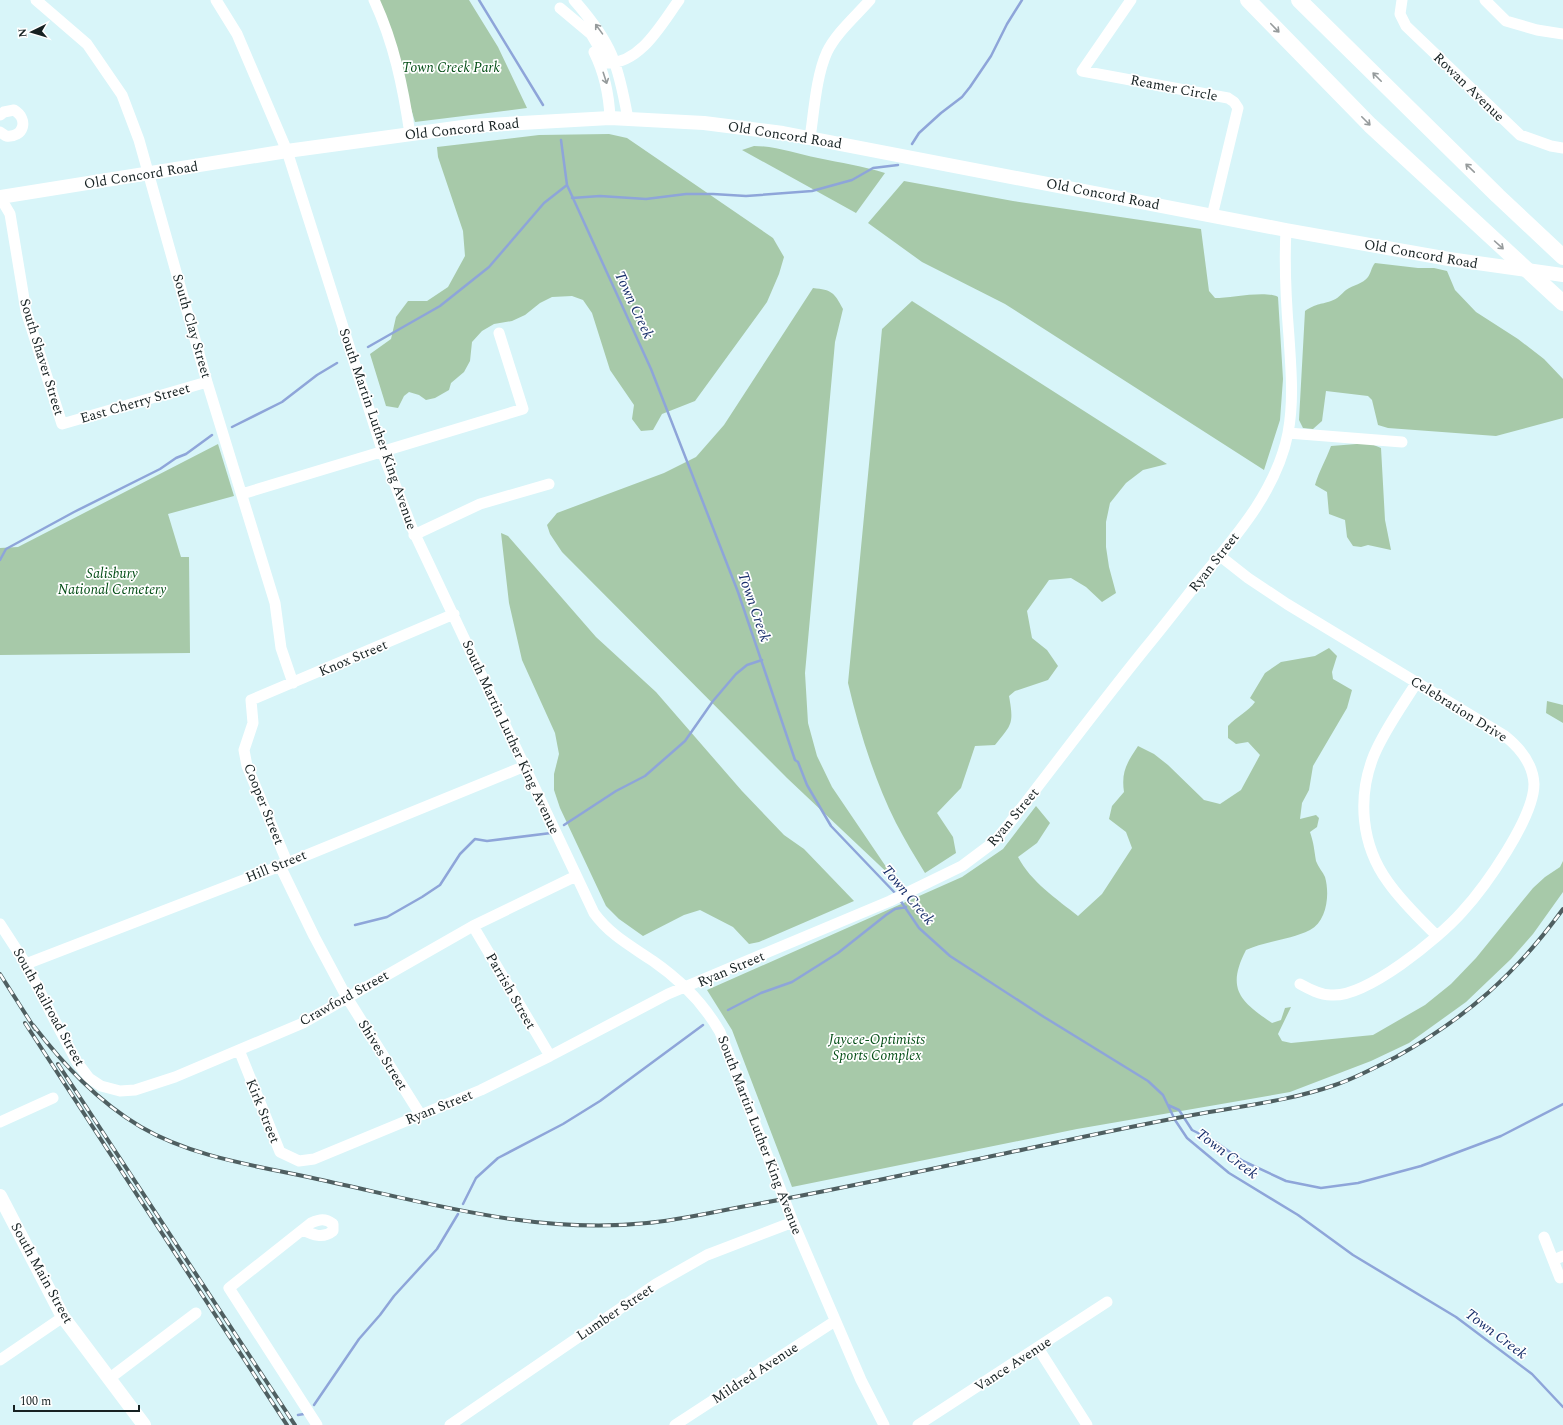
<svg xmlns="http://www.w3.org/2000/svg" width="1563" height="1425" viewBox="0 0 1563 1425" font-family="Spectral,serif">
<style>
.green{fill:#a7c9a9}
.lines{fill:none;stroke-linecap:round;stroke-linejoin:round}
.stream{stroke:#8ea5d9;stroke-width:2.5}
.minor{stroke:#fff;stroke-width:11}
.major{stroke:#fff;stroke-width:14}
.highway{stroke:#fff;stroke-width:16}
.rail-casing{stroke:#4f5f61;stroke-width:4}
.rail{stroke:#fff;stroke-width:2.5;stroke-dasharray:8;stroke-linecap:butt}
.oneway{stroke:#969b9c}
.labels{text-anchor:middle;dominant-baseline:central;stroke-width:3.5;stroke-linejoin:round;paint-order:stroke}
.park-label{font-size:14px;font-style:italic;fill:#044e16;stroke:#fff}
.street-label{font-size:14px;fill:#162122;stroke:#fff}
.water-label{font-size:15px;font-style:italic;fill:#172e6a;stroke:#fff}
</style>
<rect width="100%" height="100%" fill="#d8f5f9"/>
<!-- green -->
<path class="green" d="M373 0H469L498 47 527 108 415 122 394 51Z
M609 134 627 138 773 238 784 257 779 274 767 302 695 401 662 414 653 430 641 431 632 419 634 405 610 370 592 313 583 300 572 296 552 297 540 303 525 315 512 321 494 324 482 331 472 342 470 361 464 372 451 383 449 390 435 398 426 400 419 395 409 392 404 396 398 408 386 406 370 354 391 339 396 317 408 301H427L448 287 465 256 463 231 438 157 437 147 539 135Z
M754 146C776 146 796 154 818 158 841 163 863 166 885 173L856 213 742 150Z
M904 181 1013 201 1201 229 1209 291 1215 298C1230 298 1266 290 1278 297L1283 379 1280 420 1264 470 1005 304 922 262 868 223Z
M1375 263 1418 268H1434L1447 271 1455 290 1476 312 1518 339 1544 359 1563 379V418L1496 436 1388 428 1378 425 1372 400 1368 396 1326 391 1322 421 1313 429 1303 428 1299 420 1305 311C1317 303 1319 305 1331 301 1338 299 1341 294 1346 290 1353 285 1363 284 1368 277 1371 273 1371 268 1375 263Z
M813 288C832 290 834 292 843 309L835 342 805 673 808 723 817 756 832 787 895 880 787 778 562 552 550 534 547 525 557 513 664 473 696 457 724 425Z
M912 301 1167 464 1143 470 1126 483 1110 503 1106 522V547L1109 567 1116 593 1102 602 1086 587 1071 578 1049 580 1027 611 1032 638 1047 650 1058 666 1048 680 1015 691 1009 696C1014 724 1012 724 995 745L975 746 961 788 937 813 953 837 956 853 925 873C915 857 905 840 896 823 874 779 859 730 848 683L882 329Z
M1369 443 1381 448 1385 520 1391 550 1368 545 1361 547 1353 546 1347 537 1345 520 1329 514 1327 492 1315 485C1319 471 1326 460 1331 446Z
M218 444 234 496 168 514 181 557H189L190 653 0 655V548L18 547Z
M501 533 508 536 596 637 656 692 742 791 784 835 804 849 854 901 759 942 749 944 733 927 700 910 684 915 643 936 619 919 606 906 560 808 554 790V774L559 754 555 733 522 660 509 603Z
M1329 648 1337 656 1332 672 1333 679 1352 690 1347 708 1313 766 1309 790 1302 803 1300 819 1316 815 1319 818 1317 827 1310 832C1314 844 1314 849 1316 861 1318 867 1323 872 1325 877 1330 894 1327 921 1310 930 1290 940 1266 941 1246 950 1226 989 1240 1001 1272 1023L1281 1020 1285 1008 1291 1007 1278 1034 1282 1041 1291 1043 1373 1035 1425 1005 1451 984 1476 958 1533 888 1545 877 1560 867 1563 861V892L1533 934 1511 959 1466 1002 1409 1043 1371 1061 1290 1092 1077 1129 792 1187 732 1030 707 990 962 877 1003 849 1036 806 1050 823 1037 843 1018 857C1031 882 1057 899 1078 916L1102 894 1132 848 1126 832 1109 819 1112 806 1124 792C1121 771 1127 763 1138 746L1154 754 1168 765 1204 800 1220 804 1241 790 1260 755 1248 742 1236 744 1228 738V726C1237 716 1248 712 1255 702L1250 698 1265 673 1281 662 1315 656Z
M1547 701 1563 705V723L1546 713Z"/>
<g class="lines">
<!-- stream -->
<path class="stream" d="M479 0 543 105
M561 140 567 185 651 369 738 592 795 760 798 762 807 785 831 826 896 894
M912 144 919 133 941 113 962 97 970 87 991 56 1007 24 1022 0
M572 198 600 196 646 199 686 194H713L746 196 812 191 852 180 873 168 898 165
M368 347 440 306 489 267 544 203 567 185
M232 427 282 402 317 375 337 363
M0 560 6 549 74 512 160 469 176 458 186 454 212 435
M564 825 616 791 645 776 685 741 713 701 736 674 747 665 762 660
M900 900 919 928 950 956 1044 1017 1148 1081 1163 1095 1175 1120 1187 1138 1229 1173 1298 1215 1353 1255 1456 1317 1532 1374 1563 1407
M355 925 387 917 422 897 440 885 460 854 475 839 487 841 551 833
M728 1010 761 993 792 982 838 953 886 915 895 909 906 907
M1168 1105 1179 1110 1192 1130 1214 1141 1243 1161 1286 1181 1321 1188 1358 1183 1421 1166 1501 1136 1563 1104
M463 1204 476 1178 498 1158 563 1124 600 1101 703 1025
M314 1405 359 1339 380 1315 394 1296 437 1249 458 1214
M298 1415 304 1414"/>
<!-- minor -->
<path class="minor" d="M36 0 87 44 122 95 139 140 207 382 275 603 281 648 293 683
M216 0 237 34 287 151 385 459 412 528 594 913C610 935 631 946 653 961 679 979 704 1004 720 1032L793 1222 861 1380 884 1425
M374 0C394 43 403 87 410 134
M574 0C612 43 618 63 628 119
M1131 0 1082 71 1228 98 1234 102 1238 108 1212 216
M1402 0 1400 14 1406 26 1520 135 1551 146 1563 148
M1485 0 1506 21 1537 30 1563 34
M560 8 591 34 608 63C641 63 662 23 679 0
M594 52C605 74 609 94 610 118
M0 115 4 112 14 110C29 119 24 138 6 136L0 132
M810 138C814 112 816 76 827 52 836 33 856 16 870 0
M0 197 10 214 26 311 62 424 207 382
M1288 433 1402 442
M242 494 523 409 499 333
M414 535 480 504 549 484
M1220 556 1248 578 1287 604 1505 736C1520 748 1533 764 1534 784 1534 818 1485 887 1462 912 1439 938 1366 998 1331 995 1320 995 1309 989 1300 984
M1417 682C1402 706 1385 729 1374 755 1357 797 1361 845 1388 882 1402 902 1420 919 1437 936
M287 862 247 766 244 750 253 723 251 700 454 614
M280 866 314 936 346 996 420 1114
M0 924 26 964 55 1021 77 1062 89 1078 101 1086 120 1091 135 1090 175 1077 303 1023 473 926 576 876
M473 926 550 1056
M26 964 280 866 525 766
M239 1050 280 1152 299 1161 314 1159 481 1090 550 1056 668 994 890 901 962 866 994 842 1009 824C1054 766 1098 707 1144 650 1164 626 1183 601 1202 577 1238 534 1277 489 1288 433 1294 401 1291 369 1289 337 1286 301 1284 266 1286 230
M0 1122 53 1098
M303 1230C313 1235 323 1239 333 1231V1224C325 1218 320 1219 311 1223L229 1288 317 1425
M1544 1237 1560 1278
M1553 1260 1563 1256
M1038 1348 1087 1425
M0 1360 63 1317
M110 1378 196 1313
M450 1425 656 1284 707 1255 793 1222
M675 1425 835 1321
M918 1425 1107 1302"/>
<!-- major -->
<path class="major" d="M0 197 287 151 470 126 610 118 704 123 783 133 1286 230 1449 259 1563 275
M0 1196 63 1317 144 1425"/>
<!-- highway -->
<path class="highway" d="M1248 0 1370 125 1563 303
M1299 0 1498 196 1563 257"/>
<!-- rail casing -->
<g class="rail-casing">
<path id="rail" d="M0 974 35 1029
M25 1023 287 1425
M33 1025C64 1065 97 1101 141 1127 194 1158 259 1166 317 1179 425 1202 535 1235 647 1223 680 1220 713 1212 746 1206 836 1190 926 1170 1016 1151 1079 1138 1141 1124 1204 1113 1249 1105 1292 1100 1335 1085 1356 1078 1376 1067 1396 1057 1466 1018 1516 974 1563 909
M58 1064 295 1425"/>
</g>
<!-- rail -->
<use href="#rail" class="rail"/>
</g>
<!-- one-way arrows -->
<defs><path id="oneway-shaft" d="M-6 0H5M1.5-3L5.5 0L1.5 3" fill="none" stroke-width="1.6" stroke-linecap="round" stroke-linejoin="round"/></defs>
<g class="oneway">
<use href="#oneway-shaft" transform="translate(1275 28) rotate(46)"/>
<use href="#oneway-shaft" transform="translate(599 29) rotate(-126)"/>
<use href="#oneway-shaft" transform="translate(1377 77) rotate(-135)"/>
<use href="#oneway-shaft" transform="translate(605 78) rotate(72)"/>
<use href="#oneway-shaft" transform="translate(1366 121) rotate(45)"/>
<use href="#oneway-shaft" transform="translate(1470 168) rotate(-136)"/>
<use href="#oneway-shaft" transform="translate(1499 245) rotate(42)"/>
</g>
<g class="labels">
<!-- park labels -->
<g class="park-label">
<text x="451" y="67">Town Creek Park</text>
<text x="112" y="573">Salisbury<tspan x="112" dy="16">National Cemetery</tspan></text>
<text x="877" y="1039">Jaycee-Optimists<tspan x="877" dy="16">Sports Complex</tspan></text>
</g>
<!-- street labels -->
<g class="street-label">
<text transform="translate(1469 87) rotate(44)">Rowan Avenue</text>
<text transform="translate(1174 88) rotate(11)">Reamer Circle</text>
<text transform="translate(462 129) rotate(-6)">Old Concord Road</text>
<text transform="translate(785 135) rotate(9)">Old Concord Road</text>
<text transform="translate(141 175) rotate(-9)">Old Concord Road</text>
<text transform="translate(1103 194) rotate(11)">Old Concord Road</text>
<text transform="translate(1421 254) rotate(10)">Old Concord Road</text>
<text transform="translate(192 326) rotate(74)">South Clay Street</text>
<text transform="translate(42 357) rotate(73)">South Shaver Street</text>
<text transform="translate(135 403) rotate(-16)">East Cherry Street</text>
<text transform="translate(378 429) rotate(71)">South Martin Luther King Avenue</text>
<text transform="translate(1214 562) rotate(-52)">Ryan Street</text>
<text transform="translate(353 658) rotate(-23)">Knox Street</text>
<text transform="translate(1459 709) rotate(32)">Celebration Drive</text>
<text transform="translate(511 737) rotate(65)">South Martin Luther King Avenue</text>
<text transform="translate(264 804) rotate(68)">Cooper Street</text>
<text transform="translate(1013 817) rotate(-50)">Ryan Street</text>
<text transform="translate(276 866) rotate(-22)">Hill Street</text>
<text transform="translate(731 969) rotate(-23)">Ryan Street</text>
<text transform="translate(511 991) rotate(60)">Parrish Street</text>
<text transform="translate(344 998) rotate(-29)">Crawford Street</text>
<text transform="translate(49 1007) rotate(61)">South Railroad Street</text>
<text transform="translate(383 1055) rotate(58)">Shives Street</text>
<text transform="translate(439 1107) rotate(-22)">Ryan Street</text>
<text transform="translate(263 1111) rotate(68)">Kirk Street</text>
<text transform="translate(760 1135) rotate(69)">South Martin Luther King Avenue</text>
<text transform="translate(42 1273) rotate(61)">South Main Street</text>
<text transform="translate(615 1312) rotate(-34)">Lumber Street</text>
<text transform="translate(1013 1364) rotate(-33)">Vance Avenue</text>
<text transform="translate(755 1373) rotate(-33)">Mildred Avenue</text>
</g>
<!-- water labels -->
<g class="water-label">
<text transform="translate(634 305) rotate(65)">Town Creek</text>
<text transform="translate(754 607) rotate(71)">Town Creek</text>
<text transform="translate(908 895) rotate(50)">Town Creek</text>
<text transform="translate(1227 1154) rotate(37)">Town Creek</text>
<text transform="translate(1496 1334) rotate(37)">Town Creek</text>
</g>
</g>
<!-- north arrow -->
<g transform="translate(32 32) rotate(265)" stroke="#ffffff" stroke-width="3" paint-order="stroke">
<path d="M0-3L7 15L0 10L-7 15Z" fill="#162122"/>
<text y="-6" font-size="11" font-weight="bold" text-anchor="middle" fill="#162122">N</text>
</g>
<!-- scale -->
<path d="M14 1405v6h125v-6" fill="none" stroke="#162122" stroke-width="2"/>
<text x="20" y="1405" font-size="12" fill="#162122" stroke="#ffffff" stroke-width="3" paint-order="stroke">100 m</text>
</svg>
